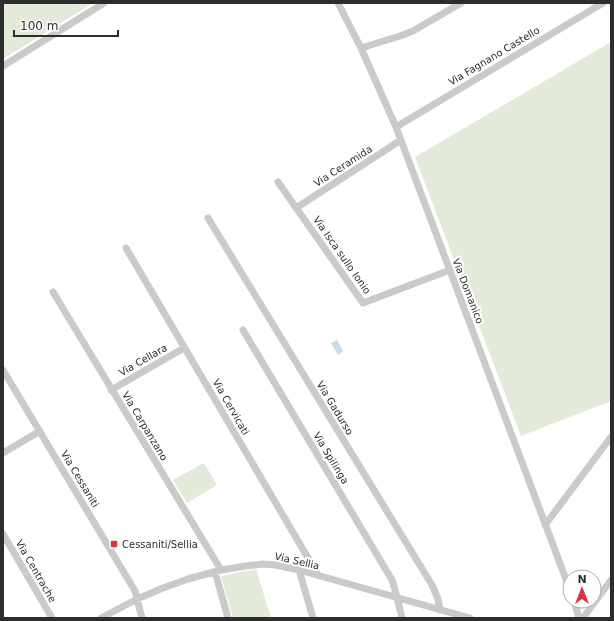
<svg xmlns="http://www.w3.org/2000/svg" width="614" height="621" viewBox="0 0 614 621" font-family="'DejaVu Sans',sans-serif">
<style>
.green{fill:#e3eada}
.water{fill:#c7dcea}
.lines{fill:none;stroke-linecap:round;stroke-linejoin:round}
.street{stroke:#cacaca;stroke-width:7}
.poi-dot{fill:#e1313e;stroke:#fff;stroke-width:1.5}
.labels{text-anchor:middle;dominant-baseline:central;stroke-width:4;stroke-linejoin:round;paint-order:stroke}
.street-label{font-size:10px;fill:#2d2d2d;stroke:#fff}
.poi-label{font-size:10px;fill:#2d2d2d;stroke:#fff;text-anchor:start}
</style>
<rect width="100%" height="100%" fill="#fff"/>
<!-- green -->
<path class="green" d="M3 3H93L3 59Z
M611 42V401L521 436 415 157Z
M204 463 217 485 187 503 173 480Z
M256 569 271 618H233L221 576Z"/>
<!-- water -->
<path class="water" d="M337 340 343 351 338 355 331 343Z"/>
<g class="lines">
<!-- street -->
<path class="street" d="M338 3 361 48 396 127 570 590
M361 48 400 36 413 31 461 3
M3 66 104 3
M396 127 603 3
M278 182 363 303 450 270
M296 208 401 140
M208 218 432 585 438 599 440 610
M126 248 318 575
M53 292 221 570
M243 330 392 580 395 590 402 618
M3 370 135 591 142 618
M111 390 184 348
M3 453 40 431
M545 525 611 437
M3 534 52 618
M299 570 313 618
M215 572 228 618
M574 601 579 618
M101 618 137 599 163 588 188 579 221 570 246 566 263 564 276 565 299 570 470 618
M583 618 611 580"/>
</g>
<!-- markers -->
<rect class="poi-dot" x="110" y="540" width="8" height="8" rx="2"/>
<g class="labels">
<!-- street labels -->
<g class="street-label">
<text transform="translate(494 56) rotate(-31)">Via Fagnano Castello</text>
<text transform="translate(343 166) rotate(-33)">Via Ceramida</text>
<text transform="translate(342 255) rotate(55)">Via Isca sullo Ionio</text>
<text transform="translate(468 291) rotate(69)">Via Domanico</text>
<text transform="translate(143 360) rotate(-30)">Via Cellara</text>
<text transform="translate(231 407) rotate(60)">Via Cervicati</text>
<text transform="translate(335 408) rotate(59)">Via Gadurso</text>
<text transform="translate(145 426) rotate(59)">Via Carpanzano</text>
<text transform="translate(331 458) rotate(59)">Via Spilinga</text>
<text transform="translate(80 479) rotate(59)">Via Cessaniti</text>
<text transform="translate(297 561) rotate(13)">Via Sellia</text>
<text transform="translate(36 571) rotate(60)">Via Centrache</text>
</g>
<!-- poi labels -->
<g class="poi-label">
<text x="122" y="544">Cessaniti/Sellia</text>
</g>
</g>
<!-- border -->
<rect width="614" height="621" fill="none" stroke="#2d2d2d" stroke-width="8"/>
<!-- north arrow -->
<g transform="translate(582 589)"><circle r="19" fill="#ffffff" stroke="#ababab"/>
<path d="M0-3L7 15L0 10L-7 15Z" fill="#e1313e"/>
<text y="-6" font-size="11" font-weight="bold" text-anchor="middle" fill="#2d2d2d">N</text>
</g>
<!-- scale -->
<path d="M14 30v6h104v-6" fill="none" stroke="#2d2d2d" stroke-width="2"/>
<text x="20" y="30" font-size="12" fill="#2d2d2d" stroke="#ffffff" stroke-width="3" paint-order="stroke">100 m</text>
</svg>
